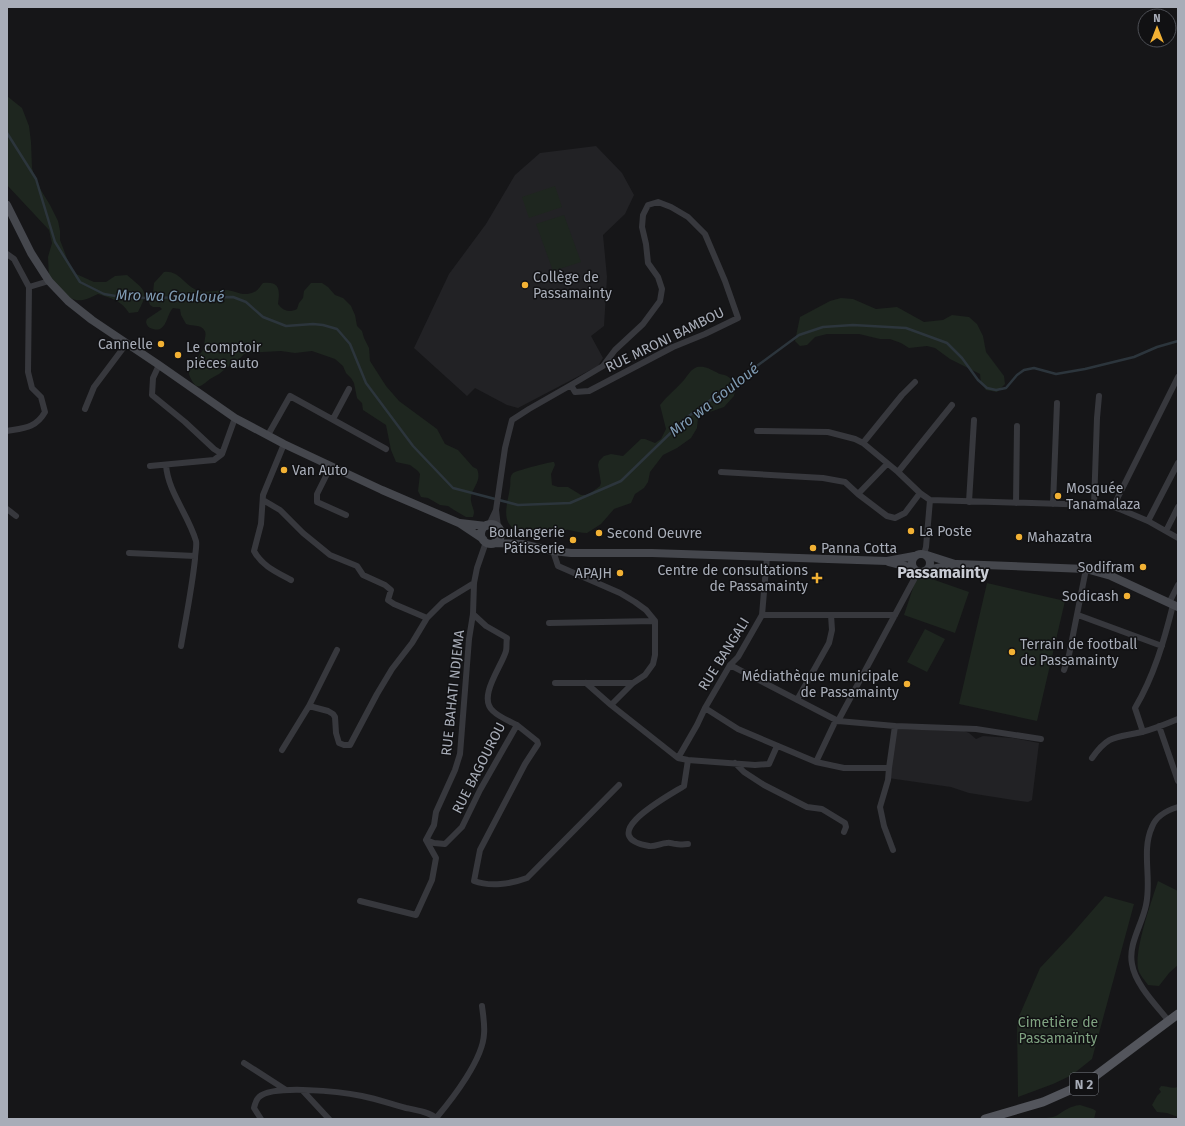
<svg xmlns="http://www.w3.org/2000/svg" width="1185" height="1126" viewBox="0 0 1185 1126" font-family="'Fira Sans',sans-serif">
<style>
.built{fill:#222225}
.green{fill:#1e261f}
.lines{fill:none;stroke-linecap:round;stroke-linejoin:round}
.stream{stroke:#2c353c;stroke-width:2.5}
.street{stroke:#37383d;stroke-width:6}
.secondary{stroke:#45474d;stroke-width:8}
.primary{stroke:#53555c;stroke-width:9}
.poi-dot{fill:#f2b134;stroke:#111113;stroke-width:1.5}
.labels{text-anchor:middle;dominant-baseline:central;stroke-width:3;stroke-linejoin:round;paint-order:stroke}
.shield{fill:#111113;stroke:#7b7e86;stroke-width:1}
.shield-label{font-size:13px;font-weight:bold;fill:#a8adb8}
.poi-label{font-size:14px;fill:#a8adb8;stroke:#111113;text-anchor:start}
.street-label{font-size:14px;fill:#a8adb8;stroke:#111113}
.park-label{font-size:14px;fill:#7fa381;stroke:#111113}
.water-label{font-size:15px;font-style:italic;fill:#7f9bb3;stroke:#111113}
.quarter-label{font-size:16px;font-weight:bold;fill:#c9ccd4;stroke:#111113}
</style>
<rect width="100%" height="100%" fill="#161618"/>
<!-- built -->
<path class="built" d="M596 146 622 173 634 195 625 214 603 235 607 277 604 326 591 336 603 358 598 366 518 408 507 405 475 388 467 396 414 348 449 274 486 224 515 175 540 153Z
M897 729 964 731 969 733 976 739 983 736 1013 738 1039 743 1032 800 1028 802 1020 801 969 793 951 787 888 778Z"/>
<!-- green -->
<path class="green" d="M7 96 22 108 29 126 31 142 32 168 36 182 50 205 58 221 60 231V240L68 261 74 273 94 282H106L115 276 127 275C144 290 150 290 138 312L129 313C122 301 111 298 98 294 93 296 88 299 83 300 69 303 58 287 49 278L48 257 52 243 49 230 7 185Z
M555 186 562 207 529 218 522 197Z
M564 215 581 262 553 271 536 224Z
M164 272C178 270 184 284 196 290 205 294 215 290 224 290 234 289 242 298 254 292 258 291 260 286 263 283 280 281 280 290 278 304 283 311 289 313 297 309L299 303 303 298 304 291 311 283H322L328 287 335 295 343 298 351 306 355 315 357 326 362 331 364 338 369 348 370 361 386 386 399 401 437 429 445 444 458 450 473 467 477 469C482 481 473 486 471 497 470 503 474 508 474 513L473 517H466L454 510 448 506 440 505 428 498 421 497 418 491 420 474 418 471 410 465 396 462 391 450 386 425 363 410 362 403 357 398 354 383 351 378 346 373 343 366 335 359 312 351 295 353 281 351 247 353 244 354 234 365C226 366 225 370 219 374 216 376 213 377 210 379 201 386 197 392 190 377 185 367 198 358 203 350 205 346 204 342 205 338 206 334 206 330 201 327 197 325 191 326 186 324L181 315 180 309 173 308C166 315 167 333 153 329 149 328 147 326 146 322L147 319 162 309 160 307H153L150 305 148 299 153 293 154 283Z
M841 298 853 299 876 309 897 307 924 322 943 320 952 315 969 317 977 324 983 336 986 352 1004 376 1005 384 997 392 986 390 981 383 980 374 950 359 935 348 927 346 909 348 901 343 890 339H880L859 334H827L815 337 807 345 800 346 795 341 800 317 830 301Z
M697 367C706 366 709 369 716 372 722 376 725 373 731 379V383L735 389 734 396 724 407 704 414 698 418 697 428 691 438 677 448 663 455 650 472 648 482 644 488 635 494 631 503 614 509 601 524 587 533C581 533 575 531 569 530 566 529 563 531 560 531 553 531 546 531 539 531 531 531 526 535 518 531 499 523 508 503 510 487 511 482 509 477 513 473 515 471 552 461 554 462L555 465 551 474 552 485 558 487H568L581 495H588L600 486 601 483 598 465 599 461 604 456 611 454 623 456 641 439H645L655 443 661 439 666 429 660 405C667 396 676 389 684 380 689 374 690 370 697 367Z
M929 578 969 592 955 633 904 615 916 579Z
M987 583 1065 601 1037 721 959 704Z
M925 629 945 639 927 672 907 662Z
M1158 881 1178 891V965L1169 973 1159 986 1148 985C1145 981 1141 976 1139 972 1132 955 1152 900 1158 881Z
M1105 896 1134 904 1092 1059 1072 1075 1053 1084 1018 1097 1017 1021 1040 968 1071 935Z
M1161 1086C1167 1086 1172 1089 1178 1087V1117L1167 1113 1157 1112 1152 1105 1157 1096 1161 1092 1159 1089Z
M1080 1105 1093 1109 1096 1111 1094 1119H1042C1047 1117 1052 1118 1056 1116 1064 1111 1070 1106 1080 1105Z"/>
<g class="lines">
<!-- stream -->
<path class="stream" d="M7 133 36 179 55 242 80 282 104 294 127 298 233 297 246 302 263 317 286 326 313 324 323 325 337 329 350 344 366 383 413 446 453 488 518 505 570 503 621 481 686 418 799 335 823 327 853 325 906 328 947 343 962 358 978 380 987 388 996 390 1006 388 1017 375 1024 370 1034 368 1056 374 1085 369 1134 357 1157 347 1178 341"/>
<!-- street -->
<path class="street" d="M7 254 14 259 29 287 49 281
M159 365 153 378 152 395 185 422 214 449 222 454
M85 409 94 387 127 343
M333 419 349 389
M7 431C24 428 36 428 45 412L41 397 32 388 28 372 29 287
M757 431 828 432 855 439 863 443 898 472 920 493 930 500 1094 505 1113 507 1122 510 1148 521 1178 538
M268 435 290 396 386 449
M863 443 902 395 915 382
M284 444 263 495 261 524 254 551C262 566 276 572 291 580
M166 465C168 492 188 514 196 541 197 546 195 553 195 559 192 588 186 617 181 646
M150 466 214 460 222 454 235 418
M331 466 317 494V502L346 515
M721 472 823 478 845 482 858 494 887 516 895 518 905 513 920 493
M898 472 952 405
M858 494 887 464
M263 500 280 510 303 533 330 555 357 566 363 575 385 585 391 590 388 600 394 604 427 618
M969 502 974 420
M1016 503 1017 426
M1053 504 1057 403
M1094 505 1097 418 1099 396
M1113 507 1178 377
M7 509 16 516
M496 510 498 527
M1148 521 1178 463
M489 525 496 510 505 448 512 420 529 409 571 385 603 366 615 350 643 324 660 301 662 289 658 277 648 263 646 244 642 227 643 215 648 205 658 202 671 207 688 217 705 234 725 281 738 318 705 334 673 347 589 391 575 392 571 385
M1166 531 1178 507
M553 551 558 566 620 593 635 602 646 610 655 621V655L653 664 645 675 633 683 611 705
M129 553 195 556
M924 554 926 547 930 500
M1169 603 1178 585
M762 615H895
M1078 615 1162 646
M549 623 655 621
M730 665 838 721 895 726 976 729 1041 739
M1064 670 1069 655 1086 569
M555 683H633
M586 683 611 705 678 758 688 760 755 765 769 764 777 746
M797 700 829 643 832 630 831 615
M309 706 337 650
M705 708 738 729 816 762 844 768H889L895 726
M517 725 537 741 538 744 525 764 480 850 474 881C490 887 511 884 527 878L619 785
M1159 726 1178 781
M1143 732 1135 708C1154 676 1164 641 1173 605
M282 750 309 706 328 711 333 714 335 717 336 733 339 743 344 745H350L377 694 392 669 412 643 427 618 443 602 474 583
M678 758 697 725 705 708 730 665 738 657 762 615 767 557
M1092 758C1109 734 1116 738 1142 732 1154 729 1166 724 1178 719
M688 760 684 786C668 796 593 836 649 846 655 847 661 843 667 843 670 842 673 844 676 844 680 845 685 844 688 844
M816 762 835 722 838 721 918 572
M735 763 744 772 764 785 807 807 822 809 845 823 846 827 844 832
M889 768 888 780 880 807 884 826 893 850
M426 840 434 825 436 812 455 770 460 754 469 639 473 614 474 583 477 568 486 542
M426 840 434 843 445 844 462 827 480 790 517 725C509 721 499 717 493 711 477 697 502 666 506 651 507 647 506 642 507 638L486 626 473 614
M360 901 416 915 432 880 436 858 426 840
M1168 1020C1156 1005 1135 984 1132 964 1128 944 1142 925 1146 905 1152 879 1141 851 1152 827 1156 816 1168 810 1178 807
M244 1063 286 1090
M303 1091 329 1119
M437 1117C453 1098 483 1059 484 1034 485 1025 483 1015 482 1006
M261 1119 254 1108C255 1104 256 1100 259 1097 274 1084 342 1092 362 1096 377 1099 391 1104 406 1108 416 1110 430 1112 437 1119"/>
<!-- secondary -->
<path class="secondary" d="M7 205 31 253 49 281 68 301 92 320 159 365 235 418 284 444 382 490 459 523 483 539
M460 523 486 526
M481 534a10 10 0 1 1 20 0a10 10 0 1 1-20 0Z
M494 543 522 544 553 551 571 553H652L887 561 914 556
M912 563a9 9 0 1 1 18 0a9 9 0 1 1-18 0Z
M927 555 955 564
M889 562 913 568
M927 570 957 564 1086 569 1111 576 1178 607"/>
<!-- primary -->
<path class="primary" d="M985 1119 1043 1102 1086 1083 1178 1014"/>
</g>
<!-- markers -->
<g class="poi-dot">
<circle cx="525" cy="285" r="4"/>
<circle cx="161" cy="344" r="4"/>
<circle cx="178" cy="355" r="4"/>
<circle cx="284" cy="470" r="4"/>
<circle cx="1058" cy="496" r="4"/>
<circle cx="911" cy="531" r="4"/>
<circle cx="599" cy="533" r="4"/>
<circle cx="1019" cy="537" r="4"/>
<circle cx="573" cy="540" r="4"/>
<circle cx="813" cy="548" r="4"/>
<circle cx="1143" cy="567" r="4"/>
<circle cx="620" cy="573" r="4"/>
<path d="M815 572h4v4h4v4h-4v4h-4v-4h-4v-4h4z"/>
<circle cx="1127" cy="596" r="4"/>
<circle cx="1012" cy="652" r="4"/>
<circle cx="907" cy="684" r="4"/>
</g>
<g class="labels">
<!-- shield labels -->
<rect class="shield" x="1070" y="1073" width="28" height="22" rx="3"/>
<g class="shield-label">
<text x="1084" y="1084">N 2</text>
</g>
<!-- poi labels -->
<g class="poi-label">
<text x="533" y="277">Collège de<tspan x="533" dy="16">Passamainty</tspan></text>
<text x="153" y="344" text-anchor="end">Cannelle</text>
<text x="186" y="347">Le comptoir<tspan x="186" dy="16">pièces auto</tspan></text>
<text x="292" y="470">Van Auto</text>
<text x="1066" y="488">Mosquée<tspan x="1066" dy="16">Tanamalaza</tspan></text>
<text x="919" y="531">La Poste</text>
<text x="565" y="532" text-anchor="end">Boulangerie<tspan x="565" dy="16">Pâtisserie</tspan></text>
<text x="607" y="533">Second Oeuvre</text>
<text x="1027" y="537">Mahazatra</text>
<text x="821" y="548">Panna Cotta</text>
<text x="1135" y="567" text-anchor="end">Sodifram</text>
<text x="808" y="570" text-anchor="end">Centre de consultations<tspan x="808" dy="16">de Passamainty</tspan></text>
<text x="612" y="573" text-anchor="end">APAJH</text>
<text x="1119" y="596" text-anchor="end">Sodicash</text>
<text x="1020" y="644">Terrain de football<tspan x="1020" dy="16">de Passamainty</tspan></text>
<text x="899" y="676" text-anchor="end">Médiathèque municipale<tspan x="899" dy="16">de Passamainty</tspan></text>
</g>
<!-- street labels -->
<g class="street-label">
<text transform="translate(665 340) rotate(-26)">RUE MRONI BAMBOU</text>
<text transform="translate(724 654) rotate(-58)">RUE BANGALI</text>
<text transform="translate(453 693) rotate(-84)">RUE BAHATI NDJEMA</text>
<text transform="translate(479 768) rotate(-63)">RUE BAGOUROU</text>
</g>
<!-- park labels -->
<g class="park-label">
<text x="1058" y="1022">Cimetière de<tspan x="1058" dy="16">Passamaïnty</tspan></text>
</g>
<!-- water labels -->
<g class="water-label">
<text transform="translate(170 296) rotate(1)">Mro wa Gouloué</text>
<text transform="translate(714 400) rotate(-38)">Mro wa Gouloué</text>
</g>
<!-- quarter labels -->
<g class="quarter-label">
<text x="943" y="572">Passamainty</text>
</g>
</g>
<!-- border -->
<rect width="1185" height="1126" fill="none" stroke="#a8adb8" stroke-width="16"/>
<!-- north arrow -->
<g transform="translate(1157 28)"><circle r="19" fill="#111113" stroke="#4d4f55"/>
<path d="M0-3L7 15L0 10L-7 15Z" fill="#f2b134"/>
<text y="-6" font-size="11" font-weight="bold" text-anchor="middle" fill="#a8adb8">N</text>
</g>
</svg>
